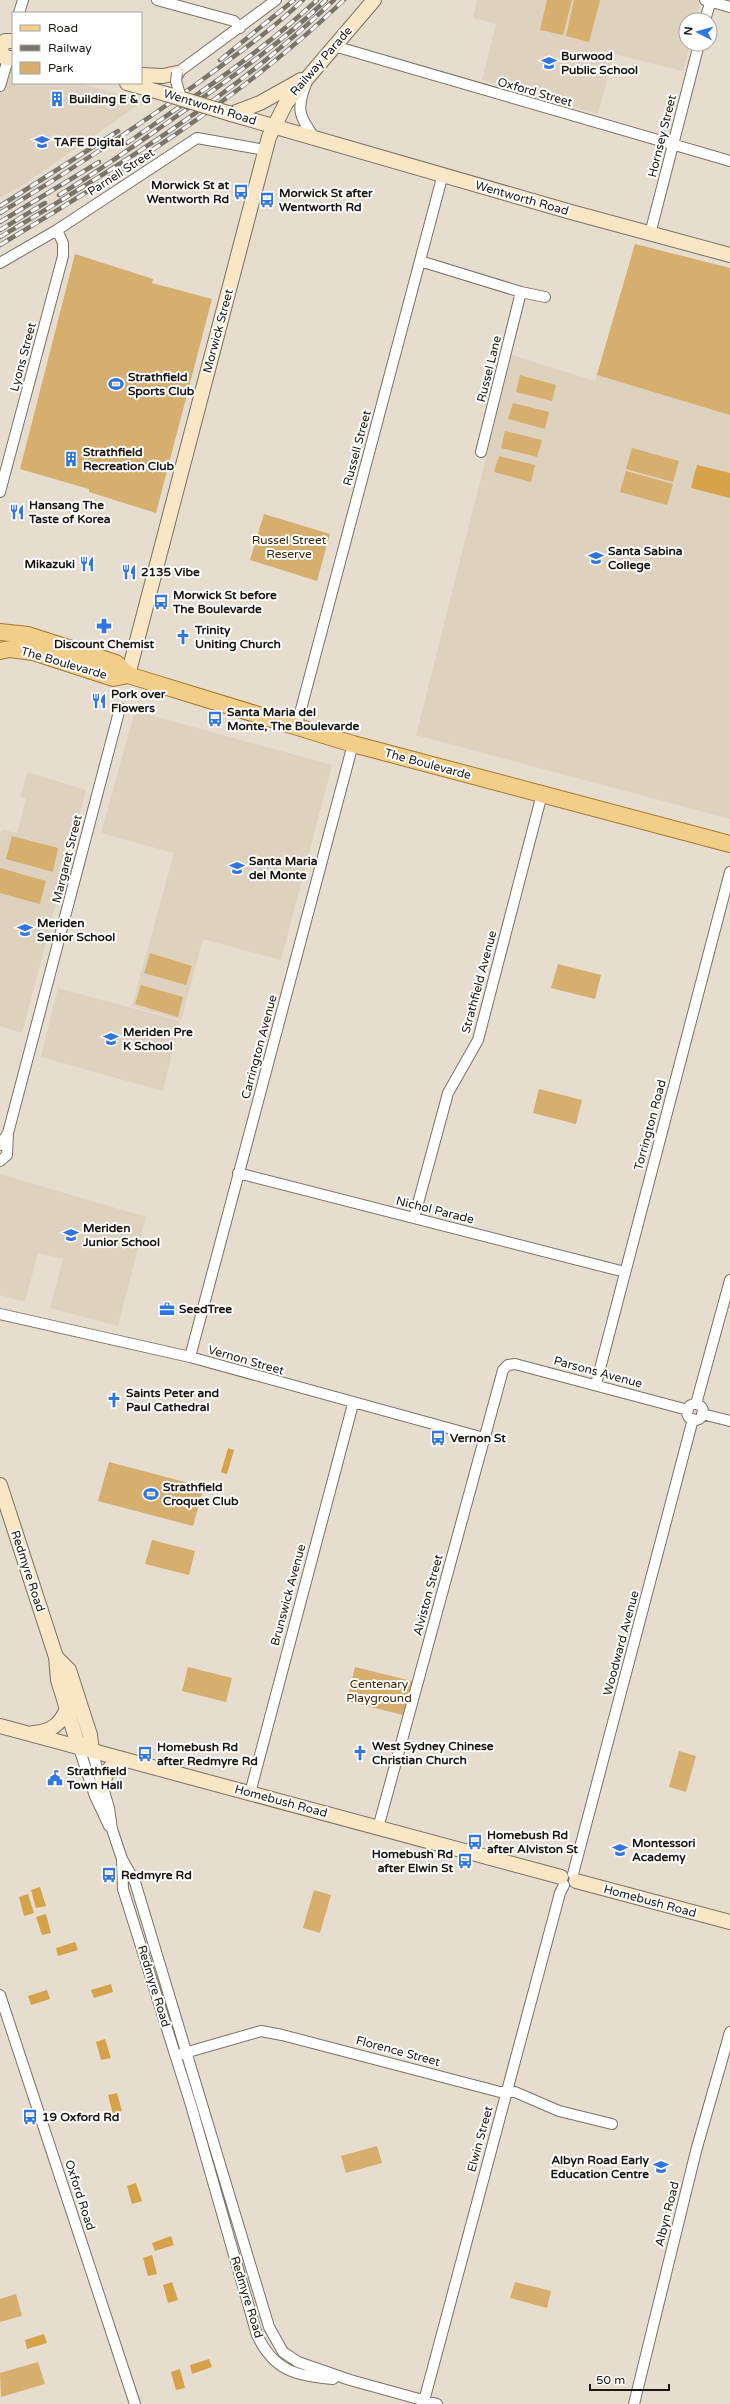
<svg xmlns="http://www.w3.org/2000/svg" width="730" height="2404" viewBox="0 0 730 2404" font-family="'Varela Round',sans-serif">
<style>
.built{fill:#ded1be}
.green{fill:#d6ae6d}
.water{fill:#d5a249}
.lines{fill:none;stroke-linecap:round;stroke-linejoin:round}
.street-casing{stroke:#7a7265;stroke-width:12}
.secondary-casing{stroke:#7a7265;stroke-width:16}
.primary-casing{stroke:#a2792c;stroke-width:18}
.street{stroke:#fff;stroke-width:10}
.secondary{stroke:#f9e6c4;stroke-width:14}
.primary{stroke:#f2ce88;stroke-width:16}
.rail-casing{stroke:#7a746b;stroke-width:4.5}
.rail{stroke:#fff;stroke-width:3;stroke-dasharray:9;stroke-linecap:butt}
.street-bridge-casing{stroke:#7a7265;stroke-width:12;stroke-linecap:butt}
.secondary-bridge-casing{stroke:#7a7265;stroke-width:16;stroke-linecap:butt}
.street-bridge{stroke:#fff;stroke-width:10}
.secondary-bridge{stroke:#f9e6c4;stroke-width:14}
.labels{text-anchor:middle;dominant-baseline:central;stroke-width:4;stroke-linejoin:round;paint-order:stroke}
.poi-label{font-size:12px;font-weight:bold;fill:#1b1813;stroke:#fff;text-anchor:start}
.street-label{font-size:12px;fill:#1b1813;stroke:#fff}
.park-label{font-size:12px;fill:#3b2700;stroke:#fff}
</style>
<rect width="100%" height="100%" fill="#e6ddcf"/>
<!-- built -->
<path class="built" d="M477 0H700L696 20H686V44H690L683 71 614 54 598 114 482 80 496 24 473 18Z
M0 67 13 68V83H78L144 101 26 183 0 198Z
M635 244 730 268V819L416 735 512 355 595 381Z
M135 711 332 765 281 960 203 939 181 1020 132 1006 174 853 101 833Z
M28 772 86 790 22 1033 0 1026V833L3 830 17 833 26 799 20 796Z
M58 988 180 1021 163 1091 41 1057Z
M0 1174 146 1217 118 1326 50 1308 63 1259 38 1253 25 1302 0 1295Z"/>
<!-- green -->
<path class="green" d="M547 0H572L563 35 540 30Z
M574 0H600L589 42 566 36Z
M635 244 730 268V415L597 375Z
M75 254 153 279 152 283 212 299 156 513 89 492V489L20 469Z
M520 375 556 385 552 401 516 392Z
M513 403 549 412 545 429 508 419Z
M505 431 542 440 537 457 501 448Z
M632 448 679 461 673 482 626 469Z
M499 456 535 465 531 482 494 472Z
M626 471 673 484 667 505 620 492Z
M264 514 330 534 317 581 250 560Z
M12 836 58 848 53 872 6 859Z
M0 868 46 881 40 904 0 893Z
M150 953 192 966 186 985 144 973Z
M558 964 601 975 595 999 551 988Z
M141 985 183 997 178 1017 135 1004Z
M539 1089 582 1100 576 1124 533 1113Z
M109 1462 204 1487 193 1526 98 1501Z
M152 1540 195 1551 189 1575 145 1564Z
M188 1667 232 1678 226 1702 182 1691Z
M355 1667 412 1681 403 1715 347 1701Z
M679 1751 696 1756 686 1792 669 1787Z
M314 1890 331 1895 320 1933 303 1928Z
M377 2146 382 2163 346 2173 341 2156Z
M515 2282 551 2291 547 2308 510 2298Z
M16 2294 22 2316 0 2322V2299Z
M38 2362 45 2384 1 2397 0 2373Z"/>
<!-- water -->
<path class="water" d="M697 465 730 473V498L691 488Z
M228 1448 234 1450 227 1474 221 1472Z
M40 1887 46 1906 36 1908 31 1890Z
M28 1894 34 1913 24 1916 19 1897Z
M46 1914 51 1933 42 1935 36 1917Z
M75 1942 78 1950 58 1956 56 1948Z
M111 1984 113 1992 94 1998 91 1990Z
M47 1990 50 1999 31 2005 28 1996Z
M105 2039 111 2058 101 2060 96 2042Z
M117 2093 122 2111 113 2114 108 2095Z
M136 2183 142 2201 132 2204 127 2186Z
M171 2236 174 2245 155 2251 152 2243Z
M152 2255 157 2274 148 2276 143 2258Z
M172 2282 178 2300 168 2303 163 2285Z
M44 2334 47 2343 27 2349 25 2340Z
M209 2359 212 2367 192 2374 190 2365Z
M180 2369 185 2388 176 2390 171 2372Z"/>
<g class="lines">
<!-- street casing -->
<g class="street-casing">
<path id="street" d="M157 0 234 21 240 28
M705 0 730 7
M19 13 23 0
M705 20 711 0
M334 46 730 161
M177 73 276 0
M306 84C296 109 299 117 315 138
M0 86 8 59
M650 234 699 44
M420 261 521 292 545 297
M0 263 57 230 197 138 265 150
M481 452 521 292
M0 492 63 256V243L57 230
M296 728 443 174
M0 1145 8 1133
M0 1161 7 1155 8 1133 120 708
M238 1173 625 1272
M414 1218 448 1093 478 1040 542 794
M0 1314 190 1357 484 1438
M190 1357 353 744
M596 1384 730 872
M696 1404 730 1280
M687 1412a8 8 0 1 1 16 0a8 8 0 1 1-16 0Z
M702 1414 730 1421
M79 1748 95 1796 109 1826
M92 1751 109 1808 112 1829 122 1859 135 1882 269 2327 283 2352 298 2362 350 2380 437 2404
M250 1793 353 1404
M378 1828 503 1370 508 1365 515 1364 688 1410
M122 1861 123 1889 191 2105 257 2335C274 2371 296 2376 333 2379
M573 1874 693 1419
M0 1995 135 2404
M181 2054 261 2031 282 2035 500 2092H515L559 2111 612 2124
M424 2401 560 1893 564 1885
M634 2404 696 2151 730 2032"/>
</g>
<!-- secondary casing -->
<g class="secondary-casing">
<path id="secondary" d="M13 41H5L0 49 5 58H13
M141 75 163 76 177 73
M127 83 166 94
M231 114 571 212 730 255
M231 114 260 103 301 80
M128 675 269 137 286 103 374 0
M0 1485 56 1657 58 1680 79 1748
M56 1657 69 1670 90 1735 92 1751
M0 1726 561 1877
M33 1733C50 1732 61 1725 67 1708
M103 1786C105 1772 110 1765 123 1759
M576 1881 730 1922"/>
</g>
<!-- primary casing -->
<g class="primary-casing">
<path id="primary" d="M0 632 28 635 116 663 128 675 353 744 730 844
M0 651 10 649 33 652 113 678 128 675"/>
</g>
<!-- street -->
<use href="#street" class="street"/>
<!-- secondary -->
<use href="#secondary" class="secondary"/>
<!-- primary -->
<use href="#primary" class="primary"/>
<!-- rail casing -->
<g class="rail-casing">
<path id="rail" d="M220 60 294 0
M127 143C192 98 259 54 317 0
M59 195C99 171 138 143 177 116 229 79 280 44 326 0
M0 206 118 131
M0 213C68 172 134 129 198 83 234 56 271 31 303 0
M0 222 99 162
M0 230 45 203
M0 237C118 167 235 95 334 0
M0 245C121 172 242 98 344 0"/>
</g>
<!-- rail -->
<use href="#rail" class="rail"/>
<!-- street-bridge casing -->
<g class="street-bridge-casing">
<path id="street-bridge" d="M177 73 176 81 181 98"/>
</g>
<!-- secondary-bridge casing -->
<g class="secondary-bridge-casing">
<path id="secondary-bridge" d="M166 94 231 114"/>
</g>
<!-- street-bridge -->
<use href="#street-bridge" class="street-bridge"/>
<!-- secondary-bridge -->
<use href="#secondary-bridge" class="secondary-bridge"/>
</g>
<!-- icons -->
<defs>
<g id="school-bare" transform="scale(1.2)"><path d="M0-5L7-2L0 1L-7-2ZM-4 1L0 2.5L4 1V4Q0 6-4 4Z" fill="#3076e3" stroke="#fff" stroke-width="2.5" paint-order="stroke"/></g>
<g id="building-bare" transform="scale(1.2)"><path d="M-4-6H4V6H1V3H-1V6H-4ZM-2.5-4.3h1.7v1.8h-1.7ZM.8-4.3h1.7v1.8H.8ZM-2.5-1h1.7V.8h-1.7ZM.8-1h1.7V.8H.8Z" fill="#3076e3" stroke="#fff" stroke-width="2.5" paint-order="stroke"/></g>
<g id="university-bare" transform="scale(1.2)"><path d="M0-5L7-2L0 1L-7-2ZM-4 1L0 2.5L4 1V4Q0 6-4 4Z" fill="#3076e3" stroke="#fff" stroke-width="2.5" paint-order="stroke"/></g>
<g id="bus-bare" transform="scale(1.2)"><path d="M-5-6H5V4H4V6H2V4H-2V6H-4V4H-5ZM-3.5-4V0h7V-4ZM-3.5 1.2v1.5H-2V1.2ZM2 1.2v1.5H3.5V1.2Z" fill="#3076e3" stroke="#fff" stroke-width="2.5" paint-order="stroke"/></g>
<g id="stadium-bare" transform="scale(1.2)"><path d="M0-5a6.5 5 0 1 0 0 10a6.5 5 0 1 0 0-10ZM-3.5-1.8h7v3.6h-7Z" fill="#3076e3" stroke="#fff" stroke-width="2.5" paint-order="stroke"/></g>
<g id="restaurant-bare" transform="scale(1.2)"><path d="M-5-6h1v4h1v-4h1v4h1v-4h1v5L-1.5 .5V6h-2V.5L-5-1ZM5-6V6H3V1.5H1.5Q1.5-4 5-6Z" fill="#3076e3" stroke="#fff" stroke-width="2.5" paint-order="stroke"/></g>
<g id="pharmacy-bare" transform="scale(1.2)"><path d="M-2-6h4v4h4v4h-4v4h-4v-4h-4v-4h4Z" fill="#3076e3" stroke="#fff" stroke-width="2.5" paint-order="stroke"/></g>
<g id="church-bare" transform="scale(1.2)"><path d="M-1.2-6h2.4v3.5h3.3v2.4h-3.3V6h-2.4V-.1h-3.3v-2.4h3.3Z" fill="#3076e3" stroke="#fff" stroke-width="2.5" paint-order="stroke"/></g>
<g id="office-bare" transform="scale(1.2)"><path d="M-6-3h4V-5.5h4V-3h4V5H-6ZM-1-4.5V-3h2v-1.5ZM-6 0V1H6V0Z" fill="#3076e3" stroke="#fff" stroke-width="2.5" paint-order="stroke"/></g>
<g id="civic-bare" transform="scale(1.2)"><path d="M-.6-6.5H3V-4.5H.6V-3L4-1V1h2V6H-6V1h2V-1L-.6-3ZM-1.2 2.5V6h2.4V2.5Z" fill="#3076e3" stroke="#fff" stroke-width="2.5" paint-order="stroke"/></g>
</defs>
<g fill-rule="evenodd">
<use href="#school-bare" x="549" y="63"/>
<use href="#building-bare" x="57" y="99"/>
<use href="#university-bare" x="42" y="142"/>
<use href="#bus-bare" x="241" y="192"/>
<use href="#bus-bare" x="267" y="200"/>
<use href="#stadium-bare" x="116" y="384"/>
<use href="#building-bare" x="71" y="459"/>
<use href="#restaurant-bare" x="17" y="512"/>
<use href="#school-bare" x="596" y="558"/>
<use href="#restaurant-bare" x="87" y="564"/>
<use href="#restaurant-bare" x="129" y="572"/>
<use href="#bus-bare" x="161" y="602"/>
<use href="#pharmacy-bare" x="104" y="626"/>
<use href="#church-bare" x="183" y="637"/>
<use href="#restaurant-bare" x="99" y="701"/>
<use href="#bus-bare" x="215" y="719"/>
<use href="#school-bare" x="237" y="868"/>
<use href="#school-bare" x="25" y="930"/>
<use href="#school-bare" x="111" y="1039"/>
<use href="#school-bare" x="71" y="1235"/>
<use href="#office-bare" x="167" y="1309"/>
<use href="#church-bare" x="114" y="1400"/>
<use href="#bus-bare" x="438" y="1438"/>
<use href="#stadium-bare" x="151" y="1494"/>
<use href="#church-bare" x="360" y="1753"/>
<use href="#bus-bare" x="145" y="1754"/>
<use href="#civic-bare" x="55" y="1778"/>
<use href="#bus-bare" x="475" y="1842"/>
<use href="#school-bare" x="620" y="1850"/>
<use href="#bus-bare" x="465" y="1861"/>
<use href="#bus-bare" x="109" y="1875"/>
<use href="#bus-bare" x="30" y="2117"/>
<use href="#school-bare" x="661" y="2167"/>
</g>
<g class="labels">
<!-- poi labels -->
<g class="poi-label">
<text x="561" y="56">Burwood<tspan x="561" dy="14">Public School</tspan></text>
<text x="69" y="99">Building E &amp; G</text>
<text x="54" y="142">TAFE Digital</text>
<text x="229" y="185" text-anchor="end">Morwick St at<tspan x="229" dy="14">Wentworth Rd</tspan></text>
<text x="279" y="193">Morwick St after<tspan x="279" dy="14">Wentworth Rd</tspan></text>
<text x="128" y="377">Strathfield<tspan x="128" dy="14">Sports Club</tspan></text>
<text x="83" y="452">Strathfield<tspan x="83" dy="14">Recreation Club</tspan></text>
<text x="29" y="505">Hansang The<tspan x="29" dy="14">Taste of Korea</tspan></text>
<text x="608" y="551">Santa Sabina<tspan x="608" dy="14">College</tspan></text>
<text x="75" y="564" text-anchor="end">Mikazuki</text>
<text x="141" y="572">2135 Vibe</text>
<text x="173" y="595">Morwick St before<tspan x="173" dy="14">The Boulevarde</tspan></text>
<text x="195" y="630">Trinity<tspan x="195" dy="14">Uniting Church</tspan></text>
<text x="104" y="644" text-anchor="middle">Discount Chemist</text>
<text x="111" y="694">Pork over<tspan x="111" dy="14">Flowers</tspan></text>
<text x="227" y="712">Santa Maria del<tspan x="227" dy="14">Monte, The Boulevarde</tspan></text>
<text x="249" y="861">Santa Maria<tspan x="249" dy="14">del Monte</tspan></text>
<text x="37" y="923">Meriden<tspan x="37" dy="14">Senior School</tspan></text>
<text x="123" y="1032">Meriden Pre<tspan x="123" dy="14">K School</tspan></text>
<text x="83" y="1228">Meriden<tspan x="83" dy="14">Junior School</tspan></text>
<text x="179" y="1309">SeedTree</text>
<text x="126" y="1393">Saints Peter and<tspan x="126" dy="14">Paul Cathedral</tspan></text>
<text x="450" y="1438">Vernon St</text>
<text x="163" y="1487">Strathfield<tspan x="163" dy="14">Croquet Club</tspan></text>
<text x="372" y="1746">West Sydney Chinese<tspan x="372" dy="14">Christian Church</tspan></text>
<text x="157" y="1747">Homebush Rd<tspan x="157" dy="14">after Redmyre Rd</tspan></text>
<text x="67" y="1771">Strathfield<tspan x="67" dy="14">Town Hall</tspan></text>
<text x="487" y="1835">Homebush Rd<tspan x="487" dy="14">after Alviston St</tspan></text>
<text x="632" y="1843">Montessori<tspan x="632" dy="14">Academy</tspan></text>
<text x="453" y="1854" text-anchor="end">Homebush Rd<tspan x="453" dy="14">after Elwin St</tspan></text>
<text x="121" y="1875">Redmyre Rd</text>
<text x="42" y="2117">19 Oxford Rd</text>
<text x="649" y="2160" text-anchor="end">Albyn Road Early<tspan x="649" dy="14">Education Centre</tspan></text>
</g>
<!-- street labels -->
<g class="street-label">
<text transform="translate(321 61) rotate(-49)">Railway Parade</text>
<text transform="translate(535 92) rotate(16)">Oxford Street</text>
<text transform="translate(210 107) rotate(17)">Wentworth Road</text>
<text transform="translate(662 136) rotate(-76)">Hornsey Street</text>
<text transform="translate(121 172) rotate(-33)">Parnell Street</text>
<text transform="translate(522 198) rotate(16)">Wentworth Road</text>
<text transform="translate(218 331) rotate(-75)">Morwick Street</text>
<text transform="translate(23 357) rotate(-75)">Lyons Street</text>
<text transform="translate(489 369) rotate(-76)">Russel Lane</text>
<text transform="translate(357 448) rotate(-75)">Russell Street</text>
<text transform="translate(64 663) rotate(16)">The Boulevarde</text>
<text transform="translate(428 764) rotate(15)">The Boulevarde</text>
<text transform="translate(67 859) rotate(-76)">Margaret Street</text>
<text transform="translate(479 982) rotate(-75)">Strathfield Avenue</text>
<text transform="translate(259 1047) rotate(-75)">Carrington Avenue</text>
<text transform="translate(650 1125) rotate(-75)">Torrington Road</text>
<text transform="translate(435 1210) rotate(14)">Nichol Parade</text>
<text transform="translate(246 1360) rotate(16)">Vernon Street</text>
<text transform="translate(598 1372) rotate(15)">Parsons Avenue</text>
<text transform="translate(28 1571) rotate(72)">Redmyre Road</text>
<text transform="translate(288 1595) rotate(-75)">Brunswick Avenue</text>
<text transform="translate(428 1595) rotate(-75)">Alviston Street</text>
<text transform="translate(621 1643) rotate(-75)">Woodward Avenue</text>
<text transform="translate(281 1801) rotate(15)">Homebush Road</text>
<text transform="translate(650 1901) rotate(15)">Homebush Road</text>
<text transform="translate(154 1986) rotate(73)">Redmyre Road</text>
<text transform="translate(398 2051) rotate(15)">Florence Street</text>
<text transform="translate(480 2139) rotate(-75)">Elwin Street</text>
<text transform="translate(80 2195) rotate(72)">Oxford Road</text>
<text transform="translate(667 2214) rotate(-76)">Albyn Road</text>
<text transform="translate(247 2297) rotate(73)">Redmyre Road</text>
</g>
<!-- park labels -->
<g class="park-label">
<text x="289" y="540">Russel Street<tspan x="289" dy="14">Reserve</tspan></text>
<text x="379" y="1684">Centenary<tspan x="379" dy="14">Playground</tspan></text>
</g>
</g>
<!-- legend -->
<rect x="12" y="12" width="130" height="72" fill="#ffffff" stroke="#a4a3a1"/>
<rect x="20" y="25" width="20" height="6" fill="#f2ce88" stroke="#a4a3a1"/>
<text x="48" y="32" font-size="12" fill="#1b1813">Road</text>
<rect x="20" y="45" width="20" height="6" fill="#7a746b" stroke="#a4a3a1"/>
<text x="48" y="52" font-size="12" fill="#1b1813">Railway</text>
<rect x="20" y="62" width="20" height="12" fill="#d6ae6d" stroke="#a4a3a1"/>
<text x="48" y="72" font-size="12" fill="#1b1813">Park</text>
<!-- north arrow -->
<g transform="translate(698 32) rotate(276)"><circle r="19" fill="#ffffff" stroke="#a4a3a1"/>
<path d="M0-3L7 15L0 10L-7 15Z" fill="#3076e3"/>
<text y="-6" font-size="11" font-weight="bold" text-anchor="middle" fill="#1b1813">N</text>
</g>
<!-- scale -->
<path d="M590 2384v6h79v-6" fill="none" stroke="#1b1813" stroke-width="2"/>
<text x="596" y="2384" font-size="12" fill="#1b1813" stroke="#ffffff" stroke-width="3" paint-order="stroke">50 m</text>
</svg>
